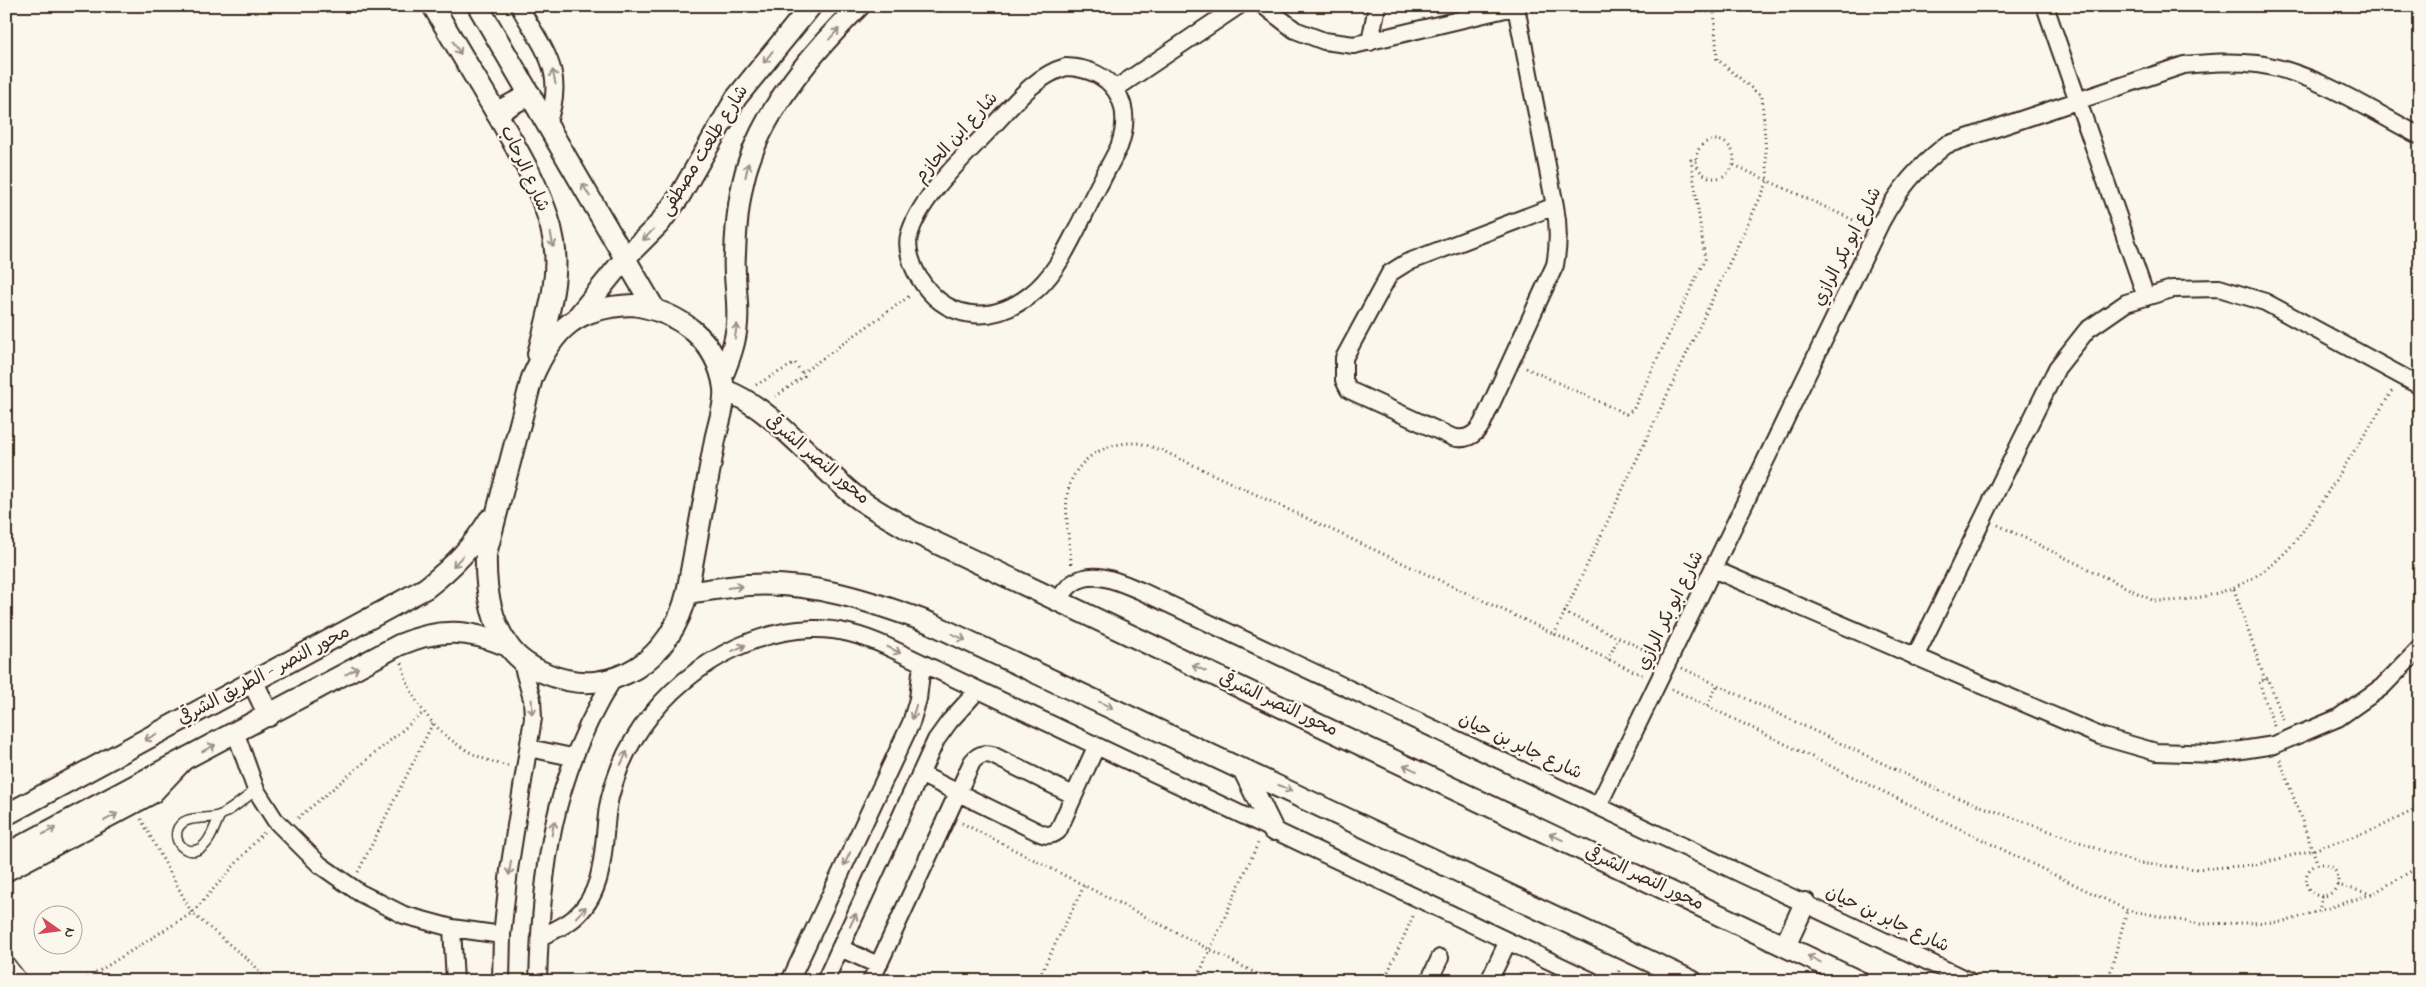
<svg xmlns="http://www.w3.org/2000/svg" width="2426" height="987" viewBox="0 0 2426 987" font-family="'Indie Flower','Playpen Sans Arabic',sans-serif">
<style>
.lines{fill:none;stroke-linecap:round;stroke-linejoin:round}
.service-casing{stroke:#3b2a1e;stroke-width:12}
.minor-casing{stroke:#3b2a1e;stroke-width:20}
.tertiary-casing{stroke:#3b2a1e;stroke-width:24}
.path{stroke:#3b2a1e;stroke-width:3;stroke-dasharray:1 4;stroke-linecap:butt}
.service{stroke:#fbf7ec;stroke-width:9}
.minor{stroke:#fbf7ec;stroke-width:16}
.tertiary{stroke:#fbf7ec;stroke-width:20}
.oneway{stroke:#9b9085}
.labels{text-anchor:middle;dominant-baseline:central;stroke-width:5;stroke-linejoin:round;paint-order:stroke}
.street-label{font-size:18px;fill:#3b2a1e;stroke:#fbf7ec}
</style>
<rect width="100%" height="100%" fill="#fbf7ec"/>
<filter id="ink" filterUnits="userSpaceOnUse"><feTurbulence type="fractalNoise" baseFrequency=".02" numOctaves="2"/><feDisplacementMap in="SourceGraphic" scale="10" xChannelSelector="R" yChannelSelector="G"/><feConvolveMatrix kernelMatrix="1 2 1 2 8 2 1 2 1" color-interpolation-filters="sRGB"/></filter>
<g filter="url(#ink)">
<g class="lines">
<!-- service casing -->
<g class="service-casing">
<path id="service" d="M220 815C215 825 211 842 201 848 189 856 174 845 177 831 182 813 208 821 221 815 233 809 245 798 256 790
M6 958 23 980"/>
</g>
<!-- minor casing -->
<g class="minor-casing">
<path id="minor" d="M519 6C544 51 567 72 547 124
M1264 6 1295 30 1324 41 1354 45 1518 6
M2045 6 2146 297
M1516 7 1555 206 1406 263 1390 273 1344 358V380L1349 390 1452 437C1465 441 1475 436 1482 424L1555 265C1559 244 1559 227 1555 206
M1370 42 1377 6
M1066 67C1113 69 1135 103 1119 147 1106 172 1093 196 1081 221 1067 248 1055 276 1030 295 990 326 944 320 918 276 912 266 906 248 909 236 919 198 964 157 991 128 1013 105 1034 76 1066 67Z
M1115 89 1238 6
M1713 569 2100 736 2156 752 2216 754 2274 745 2338 718 2382 687 2420 648
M1057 601C1062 595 1067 587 1073 583 1095 569 1119 582 1141 591L1969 981
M1915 657 2057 368 2087 330 2126 303 2172 289 2219 288 2265 302 2420 386
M236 734 256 790 275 820 320 865 360 893 404 915 452 928 502 935
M529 748 572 757
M920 774 1038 832C1046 836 1051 836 1058 831L1096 747
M1598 806 1881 222C1899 189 1916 169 1946 145L2184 65C2209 63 2232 61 2257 64 2312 71 2370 110 2420 136
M6 873 153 795 185 761
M452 928 455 981
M540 937C551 932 563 927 573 919 607 891 602 847 608 807 610 794 615 780 620 767 650 693 731 631 812 629 838 628 862 635 886 646L1592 981
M840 948 878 965
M501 981 502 935 509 870 533 718 532 699 521 660
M538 981C541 869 553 774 614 678
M790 981 911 723 918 699 922 664
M825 981 936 740 949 722 977 691
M871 981 972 762C978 755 983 753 992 755L1073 795
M1429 981 1440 958
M1489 981 1508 941"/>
</g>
<!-- tertiary casing -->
<g class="tertiary-casing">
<path id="tertiary" d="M433 6C455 44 478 82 501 121 522 158 547 199 554 242 560 279 547 319 538 354
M478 6 654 308
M496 113 530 94
M633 305C679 312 717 339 724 388 726 403 718 425 715 440 706 491 696 542 687 593 672 658 613 701 547 674 532 668 517 659 508 645 489 618 485 586 486 554L532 378C554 327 577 307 633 305Z
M578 316 626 257 659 224 679 197 736 98 811 6
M722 377C729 360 736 342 737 323 739 300 733 277 735 254 736 225 739 192 748 164 768 104 815 50 859 6
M724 390C770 406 812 460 849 491 867 507 891 518 911 531L1858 981
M687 593C707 590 727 587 748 585 811 581 871 601 930 623L1692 981
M253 682 269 716
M1243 769 1273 830
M6 815 426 588C452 568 472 548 489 520
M6 854 399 645C439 628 468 629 508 646
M1785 946 1805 903"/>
</g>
<!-- path -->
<path class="path" d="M1695 6 1699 12H1714
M2404 6 2420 14
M1696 159a19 19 0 1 1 38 0a19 19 0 1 1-38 0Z
M1734 165 1862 224
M1526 368 1626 414 1633 410 1705 259 1691 160H1696
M802 373 911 295
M756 385 795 363 804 376 775 397
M1998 525 2154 601C2206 602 2256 587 2291 546 2307 528 2319 506 2332 486 2352 454 2373 422 2393 389
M1071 564C1070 543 1065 519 1067 498 1070 463 1102 442 1135 443 1144 443 1153 448 1161 450L1644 676
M2234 589 2265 680
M1564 612 1654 654
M1554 635 1768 181 1762 97 1717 59 1714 6
M1608 660 1618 638
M402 663C411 713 459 758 509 766
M1682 668 1945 793 2137 863 2196 869 2255 865 2313 850 2376 829 2420 807
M1672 689 2127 910 2200 924 2284 922 2372 894 2420 866
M1707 705 1718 684
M2274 726 2259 682 2268 678 2284 723
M2280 760 2318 865
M298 818 424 712
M141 819 192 913 254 965 268 981
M962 823 1271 981
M2306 880a16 16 0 1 1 32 0a16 16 0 1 1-32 0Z
M358 872 433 723
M2337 885 2372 894
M2319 912 2322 896
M83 981 192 913 264 832
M1037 981 1084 886
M1196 981 1259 841
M1384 981 1414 914
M1615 981 1620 968
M2108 981 2127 910"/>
<!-- service -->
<use href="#service" class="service"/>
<!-- minor -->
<use href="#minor" class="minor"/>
<!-- tertiary -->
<use href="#tertiary" class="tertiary"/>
</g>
<!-- one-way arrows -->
<defs><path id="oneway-shaft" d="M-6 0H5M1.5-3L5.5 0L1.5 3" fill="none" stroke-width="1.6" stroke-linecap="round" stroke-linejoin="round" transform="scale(1.25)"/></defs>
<g class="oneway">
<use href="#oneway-shaft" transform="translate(834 34) rotate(-48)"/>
<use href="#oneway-shaft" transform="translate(457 48) rotate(59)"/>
<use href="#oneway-shaft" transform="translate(768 57) rotate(128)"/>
<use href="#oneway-shaft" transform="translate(554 77) rotate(-102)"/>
<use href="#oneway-shaft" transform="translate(747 170) rotate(-77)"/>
<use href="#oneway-shaft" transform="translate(586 190) rotate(-121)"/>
<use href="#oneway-shaft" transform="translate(648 235) rotate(134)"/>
<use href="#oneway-shaft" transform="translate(552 240) rotate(79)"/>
<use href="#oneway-shaft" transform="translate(736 331) rotate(-81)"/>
<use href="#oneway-shaft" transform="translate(458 561) rotate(133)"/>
<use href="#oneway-shaft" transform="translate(735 587) rotate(-7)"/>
<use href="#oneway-shaft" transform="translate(959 637) rotate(25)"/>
<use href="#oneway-shaft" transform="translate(739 648) rotate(-25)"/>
<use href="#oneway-shaft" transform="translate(894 650) rotate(26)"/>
<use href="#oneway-shaft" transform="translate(1199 668) rotate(-155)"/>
<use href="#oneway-shaft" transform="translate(352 671) rotate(-28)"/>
<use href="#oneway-shaft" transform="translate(1106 705) rotate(25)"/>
<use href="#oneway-shaft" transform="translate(532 707) rotate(87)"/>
<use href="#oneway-shaft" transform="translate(914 712) rotate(106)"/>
<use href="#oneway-shaft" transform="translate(151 737) rotate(152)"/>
<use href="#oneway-shaft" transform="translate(209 748) rotate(-27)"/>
<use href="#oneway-shaft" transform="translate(624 758) rotate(-65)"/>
<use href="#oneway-shaft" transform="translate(1410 768) rotate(-155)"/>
<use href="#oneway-shaft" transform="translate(1285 788) rotate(25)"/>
<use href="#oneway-shaft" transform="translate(111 817) rotate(-28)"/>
<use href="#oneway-shaft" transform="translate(553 828) rotate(-80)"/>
<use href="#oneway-shaft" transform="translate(49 831) rotate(-28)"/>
<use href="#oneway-shaft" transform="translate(1556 837) rotate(-155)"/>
<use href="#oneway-shaft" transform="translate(847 859) rotate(115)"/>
<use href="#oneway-shaft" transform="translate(510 868) rotate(98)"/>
<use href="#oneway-shaft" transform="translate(581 912) rotate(-47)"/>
<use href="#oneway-shaft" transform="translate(853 920) rotate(-65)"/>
<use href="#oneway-shaft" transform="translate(1814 959) rotate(-154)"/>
</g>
</g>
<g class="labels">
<!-- street labels -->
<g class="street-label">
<text transform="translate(957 138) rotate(-48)">شارع ابن الحازم</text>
<text transform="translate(705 151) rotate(-58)">شارع طلعت مصطفى</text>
<text transform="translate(524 169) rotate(65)">شارع الرحاب</text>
<text transform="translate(1848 247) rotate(-63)">شارع ابو بكر الرازي</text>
<text transform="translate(817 460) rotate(40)">محور النصر الشرقى</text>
<text transform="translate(1671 611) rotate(-64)">شارع ابو بكر الرازي</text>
<text transform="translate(264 676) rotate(-28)">محور النصر - الطريق الشرقي</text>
<text transform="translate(1278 705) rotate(25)">محور النصر الشرقى</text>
<text transform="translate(1520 747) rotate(25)">شارع جابر بن حيان</text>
<text transform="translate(1644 879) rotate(25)">محور النصر الشرقى</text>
<text transform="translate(1887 920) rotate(25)">شارع جابر بن حيان</text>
</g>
</g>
<!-- margin -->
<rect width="2426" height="987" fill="none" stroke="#fbf7ec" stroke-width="25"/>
<rect x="12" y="12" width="2401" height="962" fill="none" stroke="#3b2a1e" stroke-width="2" filter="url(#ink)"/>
<!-- north arrow -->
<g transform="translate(58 930) rotate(104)"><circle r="24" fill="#fbf7ec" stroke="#aea59a"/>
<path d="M0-4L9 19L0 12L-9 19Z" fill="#d1495b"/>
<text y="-8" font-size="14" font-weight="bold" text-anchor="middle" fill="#3b2a1e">N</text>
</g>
</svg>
